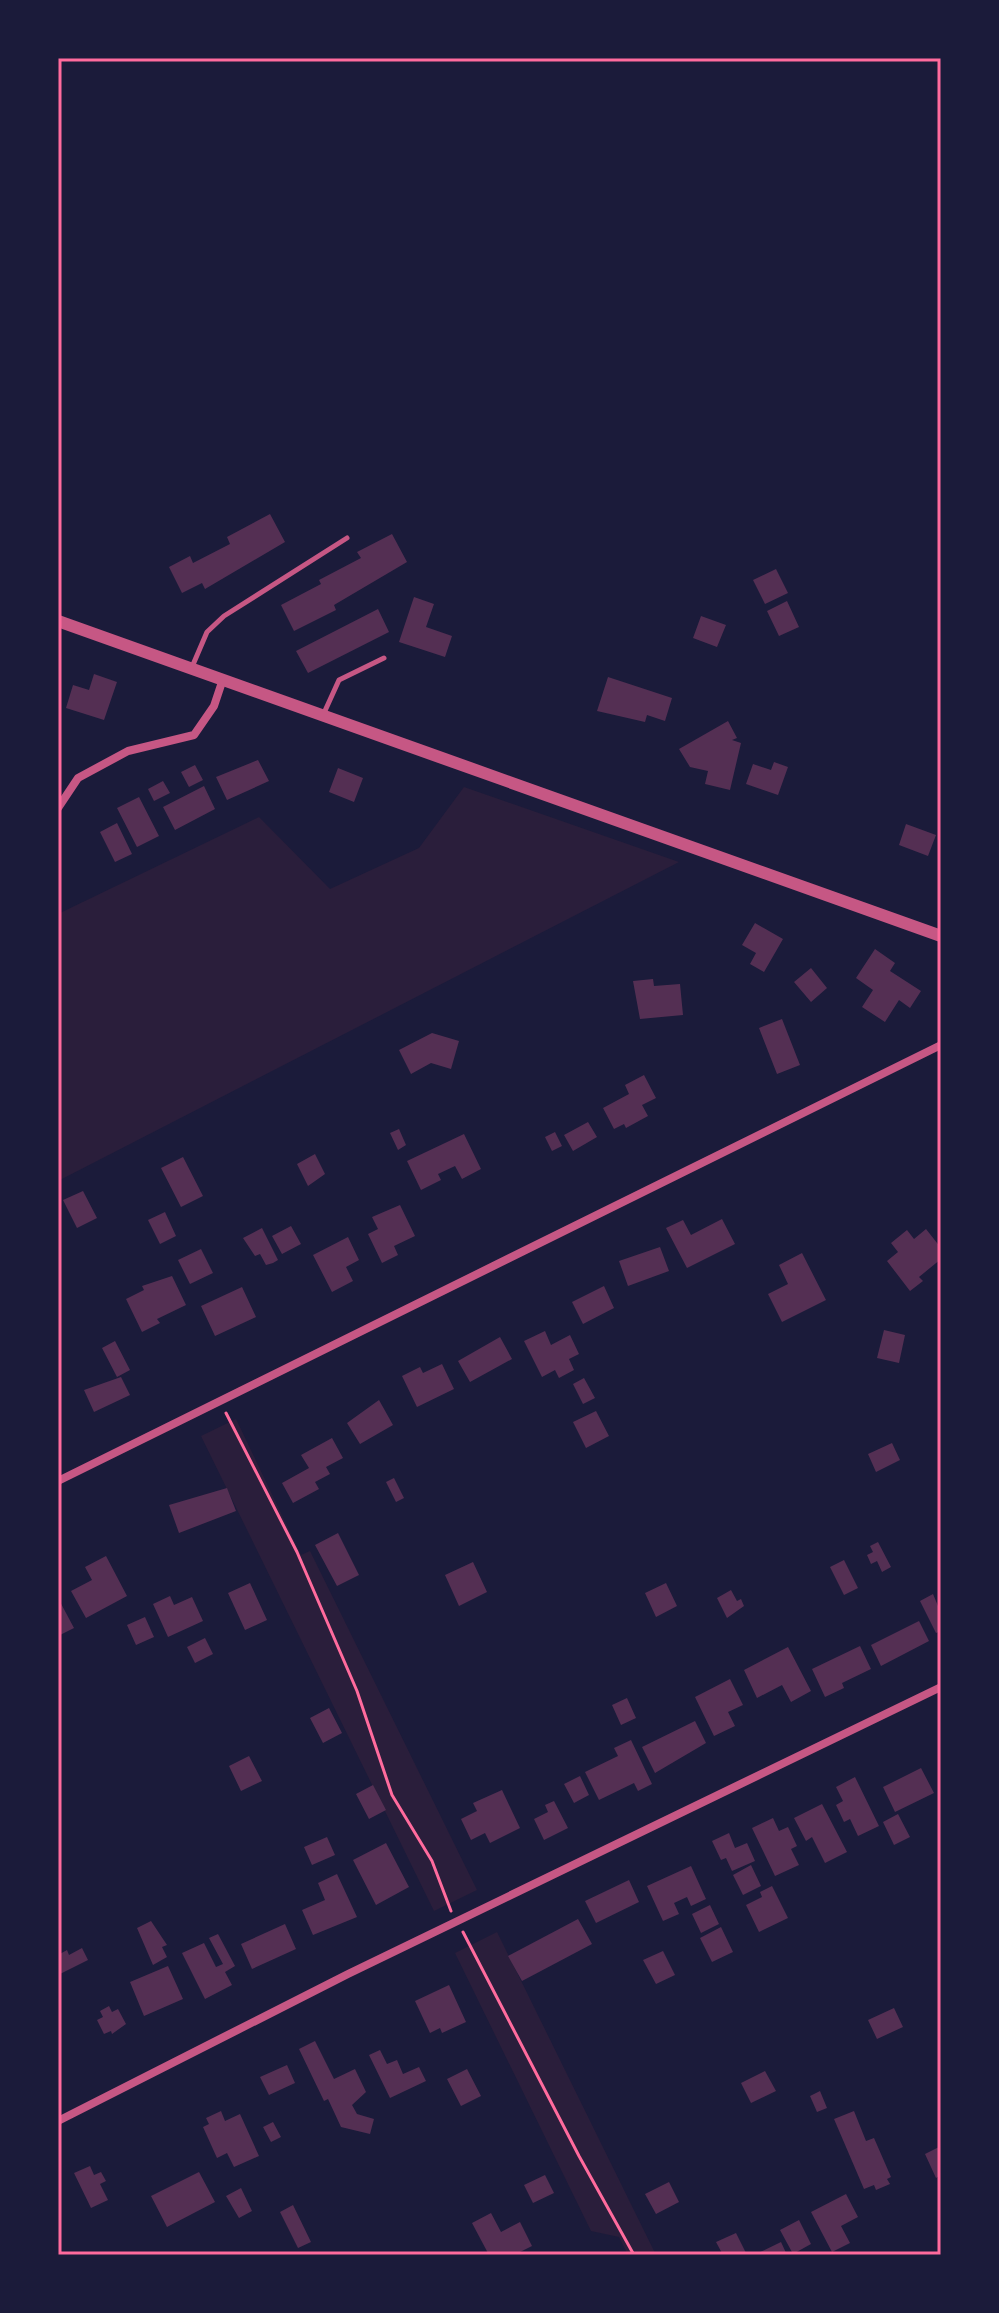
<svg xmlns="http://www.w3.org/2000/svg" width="999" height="2313" viewBox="0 0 999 2313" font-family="Rubik,sans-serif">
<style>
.green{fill:#2a1e3b}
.building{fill:#542f53}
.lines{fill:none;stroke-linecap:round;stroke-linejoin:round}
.path{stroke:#ff6b9d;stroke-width:3}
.service{stroke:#c65784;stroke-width:5}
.minor{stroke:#c65784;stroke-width:8}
.tertiary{stroke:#c65784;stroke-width:12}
.neatline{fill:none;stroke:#ff6b9d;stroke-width:3}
</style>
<rect width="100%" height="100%" fill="#1b1b3a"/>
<!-- green -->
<path class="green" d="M464 787 679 862 58 1181V914L259 817 330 889 419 848Z
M236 1419 301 1555 310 1551 477 1890 434 1911 201 1436Z
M497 1932 656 2255H628L619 2237 591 2231 455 1953Z"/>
<!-- building -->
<path class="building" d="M270 514 285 542 205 589 202 583 182 593 169 567 190 556 193 563 230 544 227 537Z
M392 534 407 562 334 605 336 610 294 631 281 605 321 584 319 580 361 558 357 552Z
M776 569 788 593 765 604 753 580Z
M414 597 434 604 426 627 452 636 445 657 399 642Z
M787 601 799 627 779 636 767 611Z
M378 609 389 632 308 673 296 651Z
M701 616 726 625 717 647 693 638Z
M94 674 117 682 104 720 66 708 73 685 89 690Z
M608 677 672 698 665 721 647 715 645 722 597 711Z
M728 721 737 738 732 740 741 743 730 790 705 784 708 771 690 767 679 749Z
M258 760 269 781 227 800 216 777Z
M774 762 788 767 778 795 746 784 753 764 771 770Z
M195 765 203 780 189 787 181 772Z
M338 768 363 778 354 802 329 792Z
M163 781 170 793 154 801 148 789Z
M204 786 215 809 175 830 163 807Z
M139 797 159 836 137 847 117 808Z
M117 823 132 854 115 862 100 832Z
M906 824 936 835 928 856 899 845Z
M755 923 783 939 764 972 750 964 756 953 742 945Z
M875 949 895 963 890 971 921 991 910 1008 899 1000 885 1022 862 1007 873 990 856 978Z
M811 968 827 988 811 1002 794 982Z
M653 979 654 986 680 984 683 1015 640 1019 633 981Z
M782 1019 800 1065 777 1074 759 1028Z
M432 1033 459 1041 451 1069 431 1063 411 1074 399 1050Z
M644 1075 656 1098 642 1105 648 1116 626 1128 624 1124 614 1129 603 1108 629 1094 625 1085Z
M588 1122 597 1137 573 1151 564 1135Z
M399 1129 406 1145 398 1150 390 1133Z
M555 1132 562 1146 552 1151 545 1137Z
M464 1134 481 1169 462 1179 455 1166 438 1174 441 1180 421 1190 407 1161Z
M315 1154 325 1174 308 1186 297 1164Z
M183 1157 203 1196 181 1207 161 1168Z
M83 1191 97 1218 77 1228 63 1200Z
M400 1205 415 1236 394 1246 398 1255 382 1263 368 1234 378 1229 372 1217Z
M165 1212 176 1236 160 1244 148 1220Z
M722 1219 735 1244 687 1268 666 1228 683 1220 691 1235Z
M291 1226 301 1244 282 1254 272 1236Z
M262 1228 278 1260 273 1263 266 1265 260 1254 255 1256 243 1238Z
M926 1229 941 1248V1259L919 1277 923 1281 910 1291 887 1261 898 1252 891 1243 907 1230 914 1239Z
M348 1237 359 1260 346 1267 353 1281 332 1292 313 1255Z
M660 1247 669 1271 628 1286 619 1261Z
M201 1249 213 1273 190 1284 178 1260Z
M802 1253 826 1300 782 1322 768 1294 788 1284 779 1265Z
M172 1276 186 1305 157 1319 160 1323 142 1332 126 1299 144 1290 142 1286Z
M604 1286 614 1308 583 1324 572 1302Z
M242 1287 256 1317 215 1336 201 1306Z
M884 1330 905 1335 899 1363 877 1358Z
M545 1331 551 1345 570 1335 579 1354 569 1359 574 1370 559 1378 555 1370 542 1377 524 1341Z
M500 1337 512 1359 470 1382 458 1361Z
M115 1341 130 1370 117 1377 102 1348Z
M442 1364 454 1389 417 1407 402 1376 420 1367 423 1373Z
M121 1377 130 1395 94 1412 84 1390Z
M584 1378 595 1398 583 1404 573 1384Z
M379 1400 393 1425 360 1444 347 1423Z
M596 1411 609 1436 586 1448 573 1422Z
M332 1438 343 1458 326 1467 330 1474 315 1482 319 1489 293 1503 282 1483 309 1468 301 1455Z
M892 1443 900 1460 876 1472 868 1454Z
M394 1478 404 1498 396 1502 386 1482Z
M227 1488 236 1511 179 1533 169 1505Z
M338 1533 359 1575 337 1586 315 1545Z
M878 1542 891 1567 882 1572 877 1561 871 1564 867 1555 873 1552 870 1546Z
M106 1556 127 1596 86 1618 71 1591 92 1580 85 1567Z
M844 1560 858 1588 844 1595 830 1567Z
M473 1562 487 1592 459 1606 445 1575Z
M250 1583 267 1620 245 1630 228 1593Z
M666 1583 677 1606 656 1617 645 1593Z
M731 1590 737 1601 741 1599 744 1606 727 1618 717 1598Z
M933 1594 938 1606 941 1604V1631L936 1633 920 1601Z
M170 1596 174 1605 192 1597 203 1621 168 1637 153 1604Z
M58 1598 74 1628 58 1636Z
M145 1617 154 1637 136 1645 127 1625Z
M919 1621 929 1641 881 1666 871 1645Z
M205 1638 213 1654 195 1663 187 1647Z
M860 1646 871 1669 842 1683 844 1688 825 1697 812 1669Z
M788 1647 811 1691 791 1702 782 1685 757 1698 744 1670Z
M730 1679 743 1705 728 1712 735 1726 714 1736 695 1697Z
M627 1698 636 1718 621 1725 612 1705Z
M329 1708 342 1733 323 1743 310 1718Z
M695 1721 706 1743 655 1773 642 1747Z
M631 1740 652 1784 638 1791 634 1783 599 1800 585 1772 618 1756 614 1748Z
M249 1756 262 1781 241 1791 229 1766Z
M921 1768 934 1793 895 1812 883 1787Z
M580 1776 589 1795 574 1803 564 1784Z
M855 1777 879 1826 858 1836 850 1819 844 1822 836 1805 843 1801 836 1787Z
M373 1785 386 1810 369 1819 356 1794Z
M502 1790 520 1828 490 1843 485 1833 471 1840 461 1819 477 1811 473 1803Z
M554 1801 568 1828 544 1840 534 1819 548 1812 545 1805Z
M822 1804 847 1852 825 1863 812 1837 806 1841 794 1818Z
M898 1814 910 1837 894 1845 883 1822Z
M773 1818 779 1831 788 1827 797 1846 791 1849 799 1865 775 1876 752 1828Z
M729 1833 735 1848 747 1843 755 1861 732 1871 726 1858 721 1860 712 1841Z
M327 1837 335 1855 312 1865 304 1847Z
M386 1843 409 1887 376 1905 353 1860Z
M751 1865 761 1886 743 1895 733 1875Z
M691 1866 706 1899 691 1906 687 1897 674 1903 679 1914 663 1921 647 1886Z
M337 1874 357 1917 313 1935 302 1910 325 1900 318 1883Z
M629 1880 639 1902 596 1923 585 1901Z
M772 1886 788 1918 759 1932 746 1905 762 1897 760 1892Z
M710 1905 719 1924 701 1933 692 1914Z
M578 1919 592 1944 522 1981 508 1956Z
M151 1921 167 1945 162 1947 167 1957 153 1965 137 1928Z
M285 1924 296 1949 252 1969 241 1944Z
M721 1927 733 1952 712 1962 700 1938Z
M218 1934 235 1966 225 1972 232 1985 205 1999 182 1953 204 1943 216 1967 223 1964 209 1938Z
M82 1948 88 1960 58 1975V1955L67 1950 69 1955Z
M663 1951 675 1975 656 1984 643 1960Z
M168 1966 183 1999 144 2016 130 1982Z
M449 1985 466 2022 442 2033 440 2028 430 2033 415 2001Z
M109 2006 112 2012 118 2009 126 2024 112 2034 111 2031 104 2034 97 2020 103 2017 100 2011Z
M894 2008 903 2027 877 2039 868 2020Z
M315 2041 334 2079 355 2069 366 2092 352 2105 357 2114 374 2119 370 2134 341 2127 328 2099 324 2101 299 2049Z
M380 2050 387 2064 397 2060 403 2074 419 2067 426 2081 390 2098 369 2055Z
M287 2065 295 2083 269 2095 260 2077Z
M467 2069 481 2096 461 2106 447 2079Z
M765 2071 776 2091 751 2103 741 2083Z
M820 2091 827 2108 817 2112 810 2096Z
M221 2111 225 2121 240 2114 259 2156 234 2167 227 2153 217 2158 203 2127 209 2124 206 2118Z
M854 2111 866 2141 874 2138 891 2177 887 2179 890 2184 876 2190 874 2185 864 2189 834 2119Z
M273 2122 281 2137 271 2142 263 2127Z
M941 2146V2175L936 2178 925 2154Z
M90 2166 94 2175 101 2172 106 2181 100 2184 108 2200 91 2208 74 2173Z
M199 2172 215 2202 167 2227 151 2196Z
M545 2175 554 2193 533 2203 524 2185Z
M669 2182 679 2202 656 2214 645 2194Z
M241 2188 252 2211 239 2218 226 2196Z
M846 2194 858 2217 841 2226 850 2243 832 2252 811 2212Z
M293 2205 311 2242 298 2248 280 2212Z
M491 2213 501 2232 520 2222 532 2246 514 2255H489L472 2223Z
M799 2220 811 2244 793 2254 780 2230Z
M736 2233 747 2255H723L716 2242Z
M781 2242 787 2255H754Z"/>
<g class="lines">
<!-- path -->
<path class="path" d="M226 1413 297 1552 357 1691 392 1795 432 1861 451 1911
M463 1932 579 2156 634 2255"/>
<!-- service -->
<path class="service" d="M192 667 207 632 224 616 347 538
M324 713 339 680 384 658"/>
<!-- minor -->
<path class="minor" d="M58 808 78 778 128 751 194 735 214 706 223 679
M58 1481 941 1045
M58 2121 348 1974 941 1687"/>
<!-- tertiary -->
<path class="tertiary" d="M58 621 941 936"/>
</g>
<!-- border -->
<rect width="999" height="2313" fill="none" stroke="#1b1b3a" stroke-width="120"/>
<rect x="60" y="60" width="879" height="2193" class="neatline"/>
</svg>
